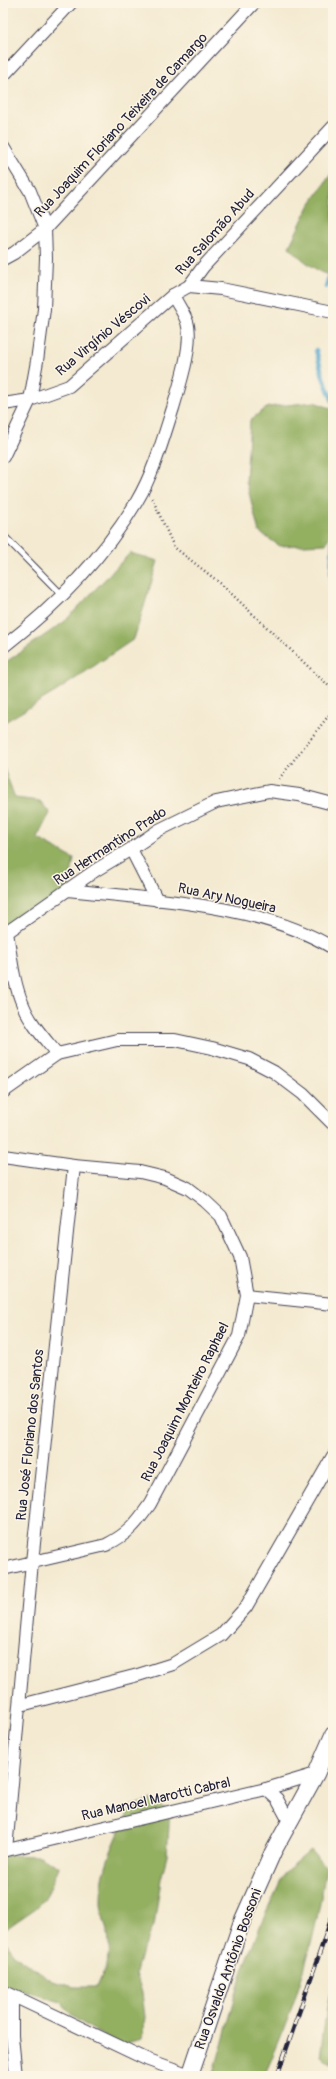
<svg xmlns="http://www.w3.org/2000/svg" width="336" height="2079" font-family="Pangolin,sans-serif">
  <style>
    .forest { fill: #93af61; stroke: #5a684e }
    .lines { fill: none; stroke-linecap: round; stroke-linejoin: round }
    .stream { stroke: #54a7cf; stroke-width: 4.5 }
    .lane-casing { stroke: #424052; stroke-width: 8 }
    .street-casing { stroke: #424052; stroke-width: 14 }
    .secondary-casing { stroke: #424052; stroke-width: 18 }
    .path { stroke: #424052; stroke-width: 2.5; stroke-dasharray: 1 3; stroke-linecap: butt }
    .lane { stroke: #fff; stroke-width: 6 }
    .street { stroke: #fff; stroke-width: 12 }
    .secondary { stroke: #fff; stroke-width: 16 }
    .rail-casing { stroke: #22223b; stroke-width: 4.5 }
    .rail { stroke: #fcf5e5; stroke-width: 3; stroke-dasharray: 9; stroke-linecap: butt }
    .labels { text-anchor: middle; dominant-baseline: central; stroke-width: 3; stroke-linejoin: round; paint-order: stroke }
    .street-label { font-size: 14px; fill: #22223b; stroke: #fcf5e5 }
  </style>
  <rect width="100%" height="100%" fill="#fcf5e5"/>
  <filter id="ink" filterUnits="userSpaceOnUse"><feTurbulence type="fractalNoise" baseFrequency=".025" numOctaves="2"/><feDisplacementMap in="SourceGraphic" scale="8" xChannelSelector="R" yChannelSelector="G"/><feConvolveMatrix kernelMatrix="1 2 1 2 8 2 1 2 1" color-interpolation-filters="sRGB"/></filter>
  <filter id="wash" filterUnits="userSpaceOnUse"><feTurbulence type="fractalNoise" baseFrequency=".012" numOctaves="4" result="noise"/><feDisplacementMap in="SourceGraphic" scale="16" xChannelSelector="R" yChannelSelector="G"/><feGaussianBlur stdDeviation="0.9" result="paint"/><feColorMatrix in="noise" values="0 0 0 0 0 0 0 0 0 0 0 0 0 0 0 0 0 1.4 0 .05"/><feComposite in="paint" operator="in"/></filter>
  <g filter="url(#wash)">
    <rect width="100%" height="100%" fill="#f4ead1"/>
    <g class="forest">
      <path d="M333 171V276C315 272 302 259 289 247L309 206Z"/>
      <polygon points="314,402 333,409 333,527 326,544 280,546 259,532 246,481 250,420 268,407"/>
      <polygon points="130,553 158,561 134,639 57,691 3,723 3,664 64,622"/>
      <polygon points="3,766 15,798 40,801 50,813 37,838 74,859 68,890 3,935"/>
      <path d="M151 1800 170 1811 167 1856 161 1879 154 1926 142 1950 136 1973 142 1993 145 2017 142 2039 118 2045 76 2019 61 2002 3 1985V1937L15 1956 52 1981 74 1987H97C103 1974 110 1958 109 1943 108 1928 100 1914 101 1898 102 1862 118 1837 131 1806Z"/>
      <path d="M311 1850 326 1867C316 1939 295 2009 264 2076H213L243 1970 261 1924 285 1872Z"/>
      <path d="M9 1855 40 1856 59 1867C53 1881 48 1898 36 1908 25 1916 13 1923 3 1932V1856Z"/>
      <polygon points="333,1981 333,2064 320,2056 327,2007"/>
    </g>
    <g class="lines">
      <g class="stream">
        <polyline points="326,287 333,260"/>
        <polyline points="316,350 323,377 333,402"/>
        <polyline points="333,537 331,572 333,595"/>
      </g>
    </g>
  </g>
  <g filter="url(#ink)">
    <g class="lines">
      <defs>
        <polyline id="lane" points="3,535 62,595"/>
        <g id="street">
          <polyline points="3,76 71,3"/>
          <polyline points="3,147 30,191 45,229 46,258 44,309 37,361 30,400 3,457"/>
          <polyline points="3,259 14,253 45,229 254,3"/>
          <polyline points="189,286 221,289 333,312"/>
          <polyline points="3,404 30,400 69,386 173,295 189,286 203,267 333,127"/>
          <path d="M3 647C56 606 103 558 137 501 154 472 163 439 173 408 179 387 194 343 187 322 184 313 177 304 173 295"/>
          <polyline points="131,849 157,900"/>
          <path d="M68 890C150 899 262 904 333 948"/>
          <path d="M7 932C11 957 13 982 23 1005 30 1023 45 1039 57 1054"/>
          <polyline points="3,935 96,870 131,849 159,830 216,802 269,791 299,795 333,804"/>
          <polyline points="3,1092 57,1054 117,1040 175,1040 212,1048 249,1059 274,1072 303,1094 333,1124"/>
          <path d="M3 1156 74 1166 140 1172 165 1178 188 1188 205 1201 221 1216 240 1257 247 1295 239 1336 150 1504C136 1524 128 1534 106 1545L3 1569"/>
          <polyline points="247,1295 333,1304"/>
          <polyline points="21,1705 138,1675 173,1664 221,1635 246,1607 333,1456"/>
          <polyline points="266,1789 277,1799 290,1823"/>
          <polyline points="6,1850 32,1562 74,1166"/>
          <polyline points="3,1851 266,1789 316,1774"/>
          <polyline points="3,1991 146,2059 190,2075"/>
          <polyline points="12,1996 12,2036 16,2076"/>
        </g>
        <polyline id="secondary" points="190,2076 241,1924 273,1852 316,1774 333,1735"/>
      </defs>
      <use href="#lane" class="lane-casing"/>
      <use href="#street" class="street-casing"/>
      <use href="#secondary" class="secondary-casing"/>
      <g class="path">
        <polyline points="152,498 174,547 220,583 333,690"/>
        <polyline points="279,779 333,710"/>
      </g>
      <use href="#lane" class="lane"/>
      <use href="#street" class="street"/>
      <use href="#secondary" class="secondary"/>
      <defs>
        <polyline id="rail" points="277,2076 333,1914"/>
      </defs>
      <use href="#rail" class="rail-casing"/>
      <use href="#rail" class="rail"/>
    </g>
  </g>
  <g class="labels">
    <g class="street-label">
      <text transform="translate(121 125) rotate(-47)">Rua Joaquim Floriano Teixeira de Camargo</text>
      <text transform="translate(215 232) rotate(-48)">Rua Salomão Abud</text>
      <text transform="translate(103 335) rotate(-40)">Rua Virgínio Véscovi</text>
      <text transform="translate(110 846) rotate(-33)">Rua Hermantino Prado</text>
      <text transform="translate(227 898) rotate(12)">Rua Ary Nogueira</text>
      <text transform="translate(185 1402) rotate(-63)">Rua Joaquim Monteiro Raphael</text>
      <text transform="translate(30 1435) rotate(-84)">Rua José Floriano dos Santos</text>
      <text transform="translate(156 1799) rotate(-13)">Rua Manoel Marotti Cabral</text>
      <text transform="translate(228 1969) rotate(-70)">Rua Osvaldo Antônio Bossoni</text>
    </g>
  </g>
  <rect width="336" height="2079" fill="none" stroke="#fcf5e5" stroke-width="16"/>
</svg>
